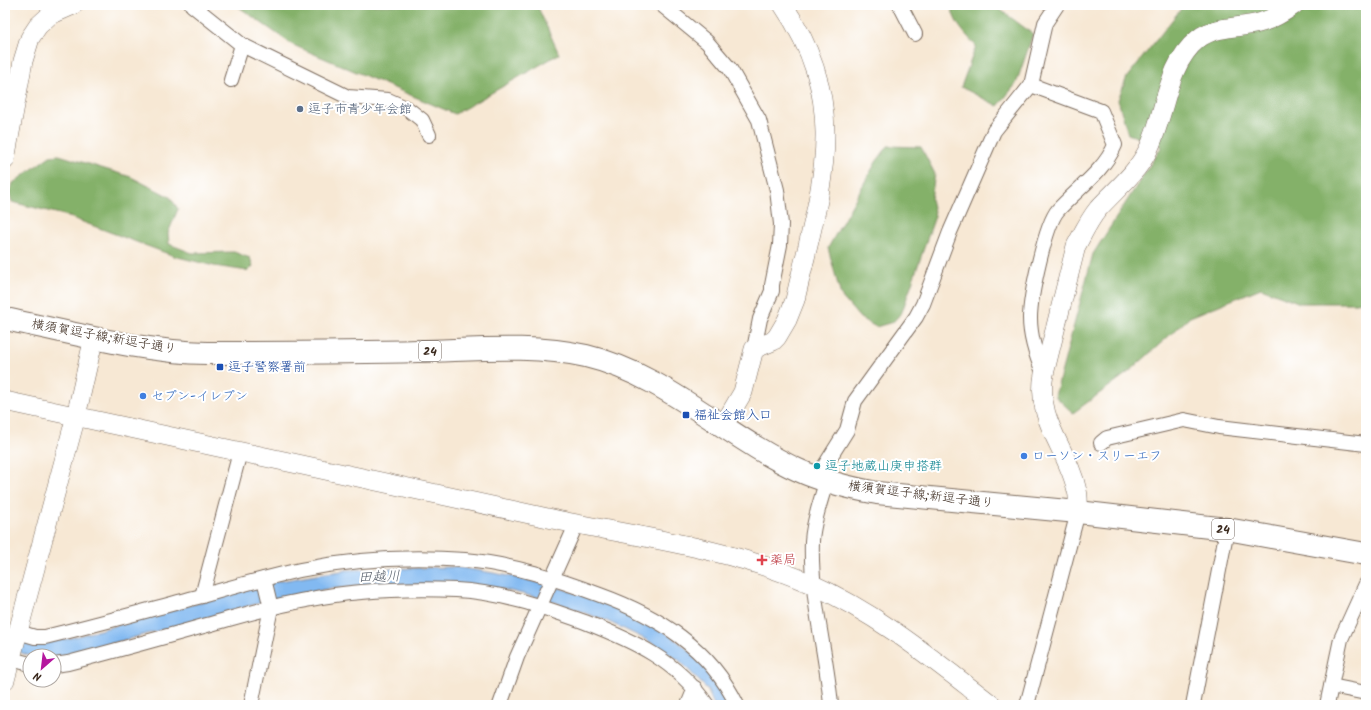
<svg xmlns="http://www.w3.org/2000/svg" width="1371" height="710" font-family="Kalam,'Klee One',sans-serif">
  <style>
    .forest { fill: #84b169; stroke: #606e44 }
    .water { fill: #82b9f1; stroke: #5e7288 }
    .lines { fill: none; stroke-linecap: round; stroke-linejoin: round }
    .street-casing { stroke: #7d6c5e; stroke-width: 16 }
    .secondary-casing { stroke: #7d6c5e; stroke-width: 20 }
    .primary-casing { stroke: #7d6c5e; stroke-width: 24 }
    .street { stroke: #fff; stroke-width: 14 }
    .secondary { stroke: #fff; stroke-width: 19 }
    .primary { stroke: #fff; stroke-width: 22 }
    .service-dot { fill: #5c6f8a; stroke: #fff; stroke-width: 1.5 }
    .transit-dot { fill: #1a4fb4; stroke: #fff; stroke-width: 1.5 }
    .shop-dot { fill: #3f7fe0; stroke: #fff; stroke-width: 1.5 }
    .culture-dot { fill: #0f9aa8; stroke: #fff; stroke-width: 1.5 }
    .health-dot { fill: #e0444e; stroke: #fff; stroke-width: 1.5 }
    .labels { text-anchor: middle; dominant-baseline: central; stroke-width: 4; stroke-linejoin: round; paint-order: stroke }
    .shield { fill: #fff; stroke: #766a62; stroke-width: 1 }
    .shield-label { font-size: 12px; font-weight: bold; fill: #3b2a1e }
    .service-label { font-size: 13px; fill: #4e5e75; stroke: #fff; text-anchor: start }
    .street-label { font-size: 13px; fill: #3b2a1e; stroke: #fff }
    .transit-label { font-size: 13px; fill: #164399; stroke: #fff; text-anchor: start }
    .shop-label { font-size: 13px; fill: #366cbe; stroke: #fff; text-anchor: start }
    .culture-label { font-size: 13px; fill: #0d838f; stroke: #fff; text-anchor: start }
    .health-label { font-size: 13px; fill: #be3a42; stroke: #fff; text-anchor: start }
    .water-label { font-size: 14px; font-style: italic; fill: #545c68; stroke: #fff }
  </style>
  <rect width="100%" height="100%" fill="#fff"/>
  <filter id="ink" filterUnits="userSpaceOnUse"><feTurbulence type="fractalNoise" baseFrequency=".025" numOctaves="2"/><feDisplacementMap in="SourceGraphic" scale="8" xChannelSelector="R" yChannelSelector="G"/><feConvolveMatrix kernelMatrix="1 2 1 2 8 2 1 2 1" color-interpolation-filters="sRGB"/></filter>
  <filter id="wash" filterUnits="userSpaceOnUse"><feTurbulence type="fractalNoise" baseFrequency=".012" numOctaves="4" result="noise"/><feDisplacementMap in="SourceGraphic" scale="16" xChannelSelector="R" yChannelSelector="G"/><feGaussianBlur stdDeviation="0.9" result="paint"/><feColorMatrix in="noise" values="0 0 0 0 0 0 0 0 0 0 0 0 0 0 0 0 0 1.4 0 .05"/><feComposite in="paint" operator="in"/></filter>
  <g filter="url(#wash)">
    <rect width="100%" height="100%" fill="#f7e8d4"/>
    <g class="forest">
      <polygon points="236,5 537,5 559,54 455,114 293,45"/>
      <path d="M952 5H994L1033 34 1016 84 998 106 961 87 976 46C966 34 952 22 952 5Z"/>
      <polygon points="1184,5 1366,5 1366,300 1356,303 1300,303 1261,288 1190,317 1130,371 1073,413 1055,396 1093,254 1162,146 1128,134 1118,100 1127,77"/>
      <polygon points="888,146 921,147 935,174 931,199 935,216 902,312 893,322 876,327 860,318 841,296 828,248 876,162"/>
      <polygon points="59,155 131,177 170,197 178,209 168,233 169,244 192,253 234,252 250,258 253,266 248,271 214,266 174,256 64,215 12,202 9,193 13,183 50,156"/>
    </g>
    <path class="water" d="M453 567C528 576 640 602 695 656 709 671 720 687 731 705H714L707 689 679 660 645 639 607 621 552 601 502 589 396 584 327 589 274 599 63 657 30 656 5 647V636C31 646 40 643 67 639L274 582 347 570Z"/>
  </g>
  <g filter="url(#ink)">
    <g class="lines">
      <defs>
        <g id="street">
          <polyline points="192,5 242,45 231,80"/>
          <polyline points="662,5 707,42 730,69 759,120 777,190 781,224 780,245 772,285 772,291 760,319 754,349"/>
          <polyline points="900,5 915,34"/>
          <polyline points="242,45 348,97 388,100 408,109 422,120 429,135"/>
          <path d="M1031 85 1101 111 1115 145C1104 171 1077 189 1058 210 1045 225 1030 298 1030 318 1030 338 1036 356 1044 374"/>
          <polyline points="1101,443 1107,438 1184,420 1219,427 1366,444"/>
          <polyline points="817,478 847,430 855,401 916,317 923,304 950,232 994,131 1031,85 1045,23 1057,5"/>
          <path d="M826 482C821 501 813 521 812 541 810 597 826 650 831 705"/>
          <polyline points="202,596 240,452"/>
          <path d="M18 632 35 637H45C99 624 152 609 205 595 237 586 268 577 300 570 354 559 411 556 465 560 512 564 557 579 600 595 658 616 710 648 737 705"/>
          <polyline points="11,659 30,664"/>
          <path d="M54 665 68 663C114 651 161 638 207 625 240 616 272 606 306 600 355 590 406 588 456 590 501 592 543 607 585 622 634 641 676 660 707 705"/>
          <polyline points="1331,686 1366,693"/>
          <polyline points="251,705 271,608 264,579"/>
          <polyline points="500,705 517,657 576,525"/>
          <polyline points="688,705 695,688"/>
          <polyline points="1027,705 1078,512"/>
          <polyline points="1193,705 1227,529"/>
          <polyline points="1327,705 1341,639 1366,584"/>
        </g>
        <g id="secondary">
          <polyline points="5,160 23,61 30,38 38,26 50,15 73,5"/>
          <path d="M5 401C182 438 358 477 534 515 626 536 722 545 809 583 877 613 934 660 992 705"/>
          <path d="M723 426 743 392 754 349 773 341 777 337 787 320 795 300C820 190 853 108 783 5"/>
          <path d="M1078 512C1078 505 1079 497 1077 491 1068 448 1035 421 1044 374L1076 246C1083 233 1089 220 1098 209 1115 190 1135 175 1147 152 1166 116 1165 66 1198 39 1215 25 1241 29 1262 22 1273 19 1284 12 1294 5"/>
          <polyline points="5,680 76,416 94,337"/>
        </g>
        <path id="primary" d="M5 319C70 332 141 352 207 353 277 353 348 353 418 351 473 350 532 344 586 356 666 375 726 437 798 470 824 482 850 488 877 493L1078 512 1227 529 1366 554"/>
      </defs>
      <use href="#street" class="street-casing"/>
      <use href="#secondary" class="secondary-casing"/>
      <use href="#primary" class="primary-casing"/>
      <use href="#street" class="street"/>
      <use href="#secondary" class="secondary"/>
      <use href="#primary" class="primary"/>
    </g>
  </g>
  <circle class="service-dot" cx="300" cy="109" r="4"/>
  <g class="transit-dot">
    <rect x="216" y="363" width="8" height="8" rx="2"/>
    <rect x="682" y="411" width="8" height="8" rx="2"/>
  </g>
  <g class="shop-dot">
    <circle cx="143" cy="396" r="4"/>
    <circle cx="1024" cy="456" r="4"/>
  </g>
  <circle class="culture-dot" cx="817" cy="466" r="4"/>
  <path class="health-dot" d="M760 554h4v4h4v4h-4v4h-4v-4h-4v-4h4z"/>
  <g class="labels">
    <g class="shield">
      <rect x="419" y="341" width="22" height="20" rx="3"/>
      <rect x="1212" y="519" width="22" height="20" rx="3"/>
    </g>
    <g class="shield-label">
      <text x="430" y="351">24</text>
      <text x="1223" y="529">24</text>
    </g>
    <g class="service-label">
      <text x="308" y="109">逗子市青少年会館</text>
    </g>
    <g class="street-label">
      <text transform="translate(104 337) rotate(10)">横須賀逗子線;新逗子通り</text>
      <text transform="translate(921 495) rotate(7)">横須賀逗子線;新逗子通り</text>
    </g>
    <g class="transit-label">
      <text x="228" y="367">逗子警察署前</text>
      <text x="694" y="415">福祉会館入口</text>
    </g>
    <g class="shop-label">
      <text x="151" y="396">セブン-イレブン</text>
      <text x="1032" y="456">ローソン・スリーエフ</text>
    </g>
    <g class="culture-label">
      <text x="825" y="466">逗子地蔵山庚申搭群</text>
    </g>
    <g class="health-label">
      <text x="770" y="560">薬局</text>
    </g>
    <g class="water-label">
      <text transform="translate(379 577) rotate(-2)">田越川</text>
    </g>
  </g>
  <rect width="1371" height="710" fill="none" stroke="#fff" stroke-width="20"/>
  <g transform="translate(42 668) rotate(208)"><circle r="19" fill="#ffffff" stroke="#b1aaa5"/>
  <path d="M0-3L7 15L0 10L-7 15Z" fill="#b5179e"/>
  <text y="-6" font-size="11" font-weight="bold" text-anchor="middle" fill="#3b2a1e">N</text>
  </g>
</svg>
